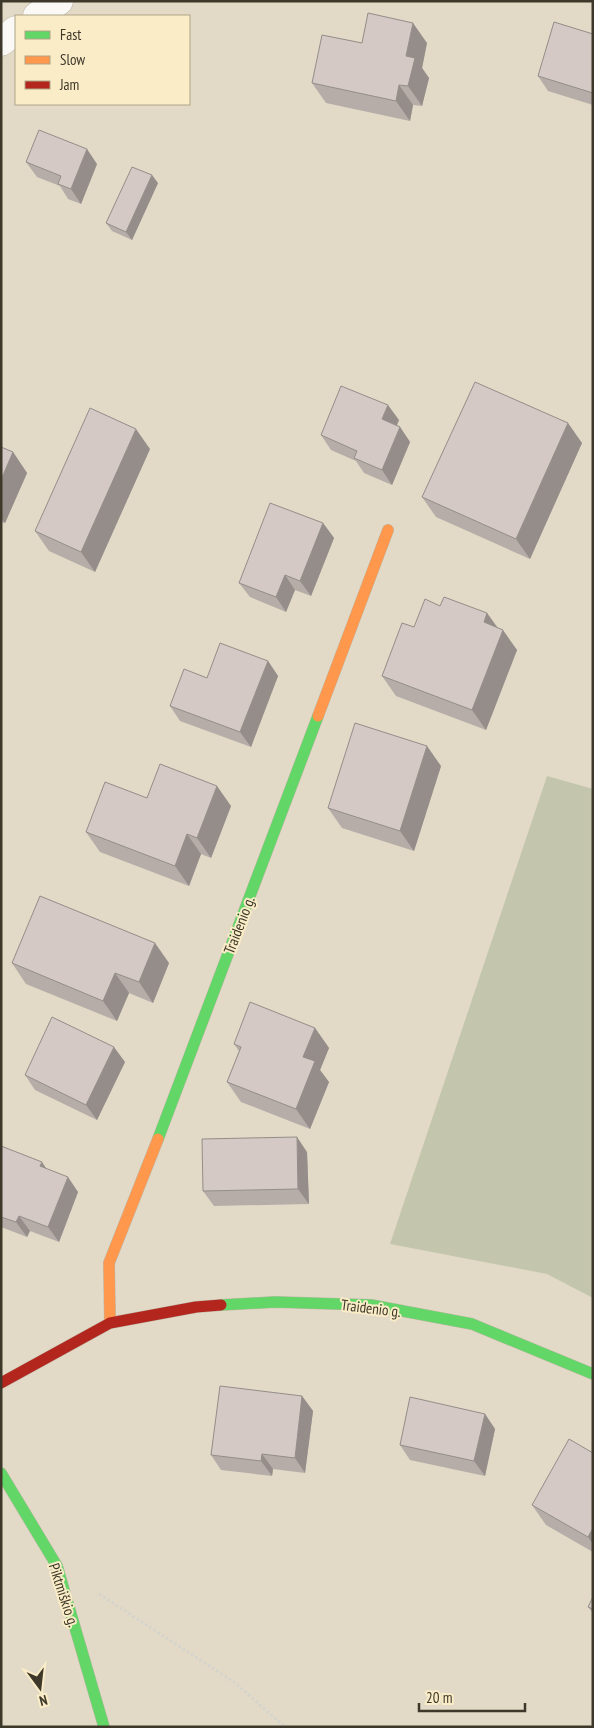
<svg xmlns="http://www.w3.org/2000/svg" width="594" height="1728" font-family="'PT Sans Narrow',sans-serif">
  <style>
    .green { fill: #c3c6ac }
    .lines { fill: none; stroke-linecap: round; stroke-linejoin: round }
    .street-casing { stroke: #bdb7a7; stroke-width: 29 }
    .fast-casing { stroke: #bdb7a7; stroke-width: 12 }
    .slow-casing { stroke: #bdb7a7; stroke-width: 12 }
    .jam-casing { stroke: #bdb7a7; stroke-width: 12 }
    .path { stroke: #d5d3cd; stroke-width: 3; stroke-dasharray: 2.5 2.5; stroke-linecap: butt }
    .street { stroke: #fbf9f6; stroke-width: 28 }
    .fast { stroke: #63d668; stroke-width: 11 }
    .slow { stroke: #ff974d; stroke-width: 11 }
    .jam { stroke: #b3261e; stroke-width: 11 }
    .wall { fill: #b6ada9 }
    .shaded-wall { fill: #948d89 }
    .building { fill: #d4c9c4; stroke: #948d89 }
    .labels { text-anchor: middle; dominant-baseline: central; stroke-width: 4; stroke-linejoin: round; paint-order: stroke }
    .street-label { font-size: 15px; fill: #3d3829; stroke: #faecc7 }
  </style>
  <rect width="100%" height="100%" fill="#e2dac6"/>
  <polygon class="green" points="547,776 593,789 593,1298 547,1274 390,1244"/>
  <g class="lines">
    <defs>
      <g id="street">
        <polyline points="37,16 59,1"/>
        <polyline points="1,42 16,30"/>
      </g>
      <g id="fast">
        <polyline points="158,1139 318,716"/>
        <polyline points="221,1305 275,1302 371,1305 472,1324 593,1374"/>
        <polyline points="1,1473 57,1566 104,1727"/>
      </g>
      <g id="slow">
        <polyline points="318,716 388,530"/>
        <polyline points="110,1323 109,1263 158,1139"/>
      </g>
      <polyline id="jam" points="1,1383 110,1323 196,1307 221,1305"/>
    </defs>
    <use href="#street" class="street-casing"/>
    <use href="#fast" class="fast-casing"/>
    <use href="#slow" class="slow-casing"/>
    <use href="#jam" class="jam-casing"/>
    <polyline class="path" points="99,1594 234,1682 285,1727"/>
    <use href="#street" class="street"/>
    <use href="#fast" class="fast"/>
    <use href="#slow" class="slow"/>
    <use href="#jam" class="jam"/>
  </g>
  <g class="wall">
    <polygon points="593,34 593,105 548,91 538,76"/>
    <polygon points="362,43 427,43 422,68 429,78 422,106 413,105 410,121 326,103 312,83"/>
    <polygon points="26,162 97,164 81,204 68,199 60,186 37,177"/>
    <polygon points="158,183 132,240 112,231 106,223"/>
    <polygon points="399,420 397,425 400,427 410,442 392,485 364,473 356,461 331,450 321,435"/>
    <polygon points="582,443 530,559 436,517 422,497"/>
    <polygon points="1,447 13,452 27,473 5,523 1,522"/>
    <polygon points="150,449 95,572 49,551 35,531"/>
    <polygon points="323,523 334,538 311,596 295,590 286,612 250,597 239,583"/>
    <polygon points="440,606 487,613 498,628 517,650 486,730 396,696 382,676"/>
    <polygon points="268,661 278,676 251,747 180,721 170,706 207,678"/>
    <polygon points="441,766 414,851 342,828 328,808"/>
    <polygon points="147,798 231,806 211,858 201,854 189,886 100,852 86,832"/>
    <polygon points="12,963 169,963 153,1003 129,993 117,1021 26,984"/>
    <polygon points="315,1028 329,1048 320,1070 329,1082 310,1129 241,1102 227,1082 239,1051 234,1044"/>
    <polygon points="125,1062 97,1120 35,1090 25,1075"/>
    <polygon points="1,1146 47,1169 78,1192 59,1242 30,1231 27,1237 1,1227"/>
    <polygon points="307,1152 309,1204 214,1206 203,1191"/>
    <polygon points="302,1396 313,1411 305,1473 273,1469 272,1476 221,1470 211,1455"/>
    <polygon points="485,1414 495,1429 485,1476 410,1460 400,1445"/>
    <polygon points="593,1453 593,1552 546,1525 532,1505"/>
    <polygon points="593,1597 593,1613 588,1607"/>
  </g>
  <g class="shaded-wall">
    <polygon points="413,23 427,43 422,68 429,78 422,106 408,86 406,56"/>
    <polygon points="399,85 413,105 410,121 396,101"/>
    <polygon points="87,149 97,164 81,204 71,189"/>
    <polygon points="152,175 158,183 132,240 126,232"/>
    <polygon points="388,405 399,420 393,434 382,419"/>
    <polygon points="568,423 582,443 530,559 516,539"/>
    <polygon points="400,427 410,442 392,485 382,470"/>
    <polygon points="136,429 150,449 95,572 81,552"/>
    <polygon points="13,452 27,473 5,523 1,518 1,480"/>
    <polygon points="323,523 334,538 311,596 300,581"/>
    <polygon points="285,575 295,590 286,612 276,597"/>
    <polygon points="487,613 501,633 484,622"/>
    <polygon points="503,630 517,650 486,730 472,710"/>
    <polygon points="268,661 278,676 251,747 240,732"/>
    <polygon points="427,746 441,766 414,851 400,831"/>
    <polygon points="217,786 231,806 211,858 197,838"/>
    <polygon points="187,834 201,854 189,886 175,866"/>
    <polygon points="155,943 169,963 153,1003 139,982"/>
    <polygon points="115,973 129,993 117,1021 103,1001"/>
    <polygon points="315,1028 329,1048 320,1070 329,1082 310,1129 296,1109 303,1057"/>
    <polygon points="114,1047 125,1062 97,1120 86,1105"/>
    <polygon points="297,1137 307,1152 309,1204 298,1189"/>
    <polygon points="42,1162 52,1177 40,1166"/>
    <polygon points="68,1177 78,1192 59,1242 48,1227"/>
    <polygon points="19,1216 30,1231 27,1237 16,1222"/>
    <polygon points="302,1396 313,1411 305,1473 295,1458"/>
    <polygon points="485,1414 495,1429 485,1476 474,1461"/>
    <polygon points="262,1454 273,1469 272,1476 261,1461"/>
    <polygon points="593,1528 593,1544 588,1537"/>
  </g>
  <g class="building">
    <polygon points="368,13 413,23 406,56 415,58 408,86 399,85 396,101 312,83 322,35 362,43"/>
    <polygon points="554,22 593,34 593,93 538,76"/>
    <polygon points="39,130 87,149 71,189 58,184 61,176 26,162"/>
    <polygon points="132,167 152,175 126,232 106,223"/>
    <polygon points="475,382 568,423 516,539 422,497"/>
    <polygon points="341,386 388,405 382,419 400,427 382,470 354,458 357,451 321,435"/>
    <polygon points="90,408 136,429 81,552 35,531"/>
    <polygon points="1,447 13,452 1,480"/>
    <polygon points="270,503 323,523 300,581 285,575 276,597 239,583"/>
    <polygon points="444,597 487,613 484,622 503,630 472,710 382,676 402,623 414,627 425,599 440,606"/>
    <polygon points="220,643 268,661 240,732 170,706 184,669 207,678"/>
    <polygon points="355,723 427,746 400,831 328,808"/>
    <polygon points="160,764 217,786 197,838 187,834 175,866 86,832 105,782 147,798"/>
    <polygon points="40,896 155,943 139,982 115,973 103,1001 12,963"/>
    <polygon points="250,1002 315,1028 303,1057 315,1061 296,1109 227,1082 241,1047 234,1044"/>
    <polygon points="52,1017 114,1047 86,1105 25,1075"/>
    <polygon points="297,1137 298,1189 203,1191 202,1139"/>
    <polygon points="1,1146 42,1162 40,1166 68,1177 48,1227 19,1216 16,1222 1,1217"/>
    <polygon points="220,1386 302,1396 295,1458 262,1454 261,1461 211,1455"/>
    <polygon points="410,1397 485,1414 474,1461 400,1445"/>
    <polygon points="569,1439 593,1453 593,1528 588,1537 532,1505"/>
    <polygon points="593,1597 593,1609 588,1607"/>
  </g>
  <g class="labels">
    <g class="street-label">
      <text transform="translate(239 925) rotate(-69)">Traidenio g.</text>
      <text transform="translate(371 1308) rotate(7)">Traidenio g.</text>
      <text transform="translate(64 1595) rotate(72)">Piktmiškio g.</text>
    </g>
  </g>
  <rect width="594" height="1728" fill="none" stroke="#3d3829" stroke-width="5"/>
  <rect x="15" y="15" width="175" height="90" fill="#faecc7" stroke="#aea488"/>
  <rect x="25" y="31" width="25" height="8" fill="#63d668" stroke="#aea488"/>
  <text x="60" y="40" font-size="15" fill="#3d3829">Fast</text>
  <rect x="25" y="56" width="25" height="8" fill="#ff974d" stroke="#aea488"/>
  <text x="60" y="65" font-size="15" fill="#3d3829">Slow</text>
  <rect x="25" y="81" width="25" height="8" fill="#b3261e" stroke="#aea488"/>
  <text x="60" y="90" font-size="15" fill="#3d3829">Jam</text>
  <g transform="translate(40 1688) rotate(165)" stroke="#faecc7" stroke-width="4" paint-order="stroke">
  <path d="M0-4L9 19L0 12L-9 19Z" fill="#3d3829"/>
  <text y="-8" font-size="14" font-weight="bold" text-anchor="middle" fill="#3d3829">N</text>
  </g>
  <path d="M419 1703v8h106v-8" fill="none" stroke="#3d3829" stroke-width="2.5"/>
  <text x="426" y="1703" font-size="15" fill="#3d3829" stroke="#faecc7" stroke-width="4" paint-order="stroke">20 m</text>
</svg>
